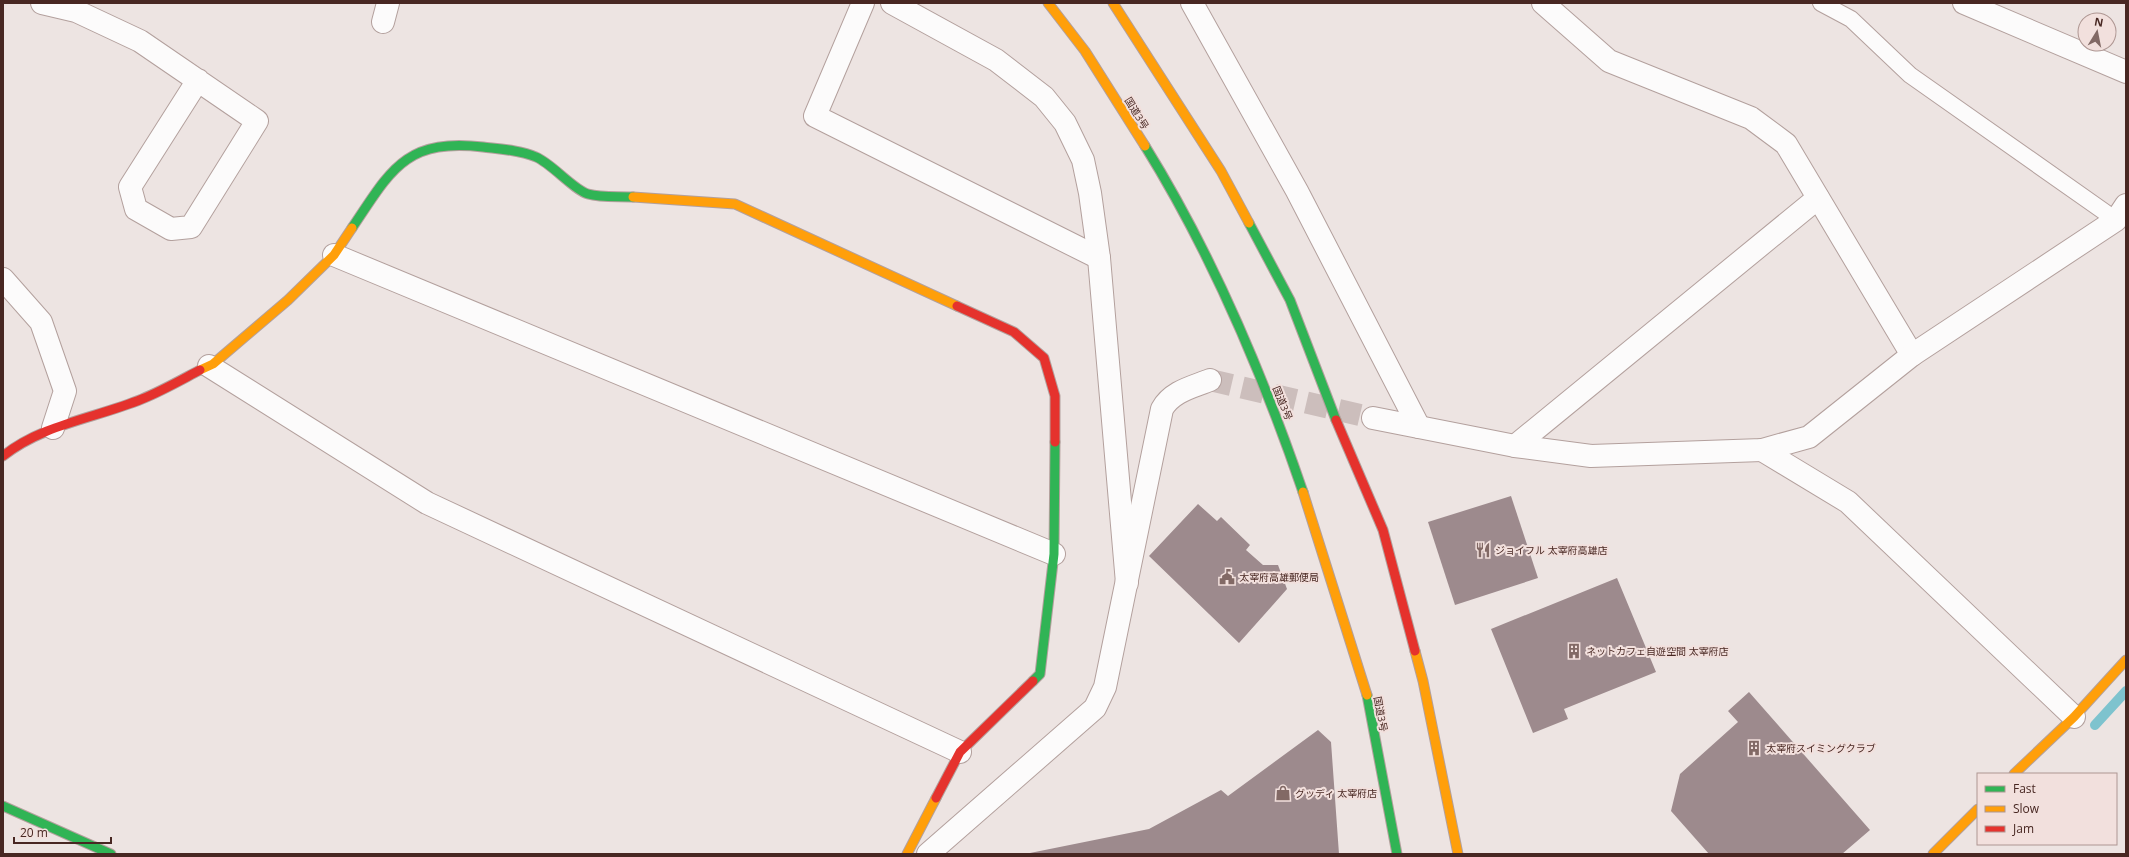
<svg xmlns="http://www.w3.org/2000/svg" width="2129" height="857" font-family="'Open Sans','Noto Sans JP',sans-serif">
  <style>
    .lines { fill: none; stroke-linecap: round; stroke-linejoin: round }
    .stream { stroke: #7ec3ce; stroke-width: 10 }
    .building { fill: #9d8a8d }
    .street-tunnel { stroke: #ccbebc; stroke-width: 22; stroke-dasharray: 22 11; stroke-linecap: butt }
    .lane-casing { stroke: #b3a09d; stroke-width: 18 }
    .street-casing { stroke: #b3a09d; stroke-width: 24 }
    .fast-casing { stroke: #b3a09d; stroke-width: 11 }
    .slow-casing { stroke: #b3a09d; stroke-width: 11 }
    .jam-casing { stroke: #b3a09d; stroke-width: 11 }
    .lane { stroke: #fcfbfb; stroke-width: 16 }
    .street { stroke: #fcfbfb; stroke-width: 22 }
    .fast { stroke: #30b455; stroke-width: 9 }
    .slow { stroke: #ff9f0a; stroke-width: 9 }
    .jam { stroke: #e5322d; stroke-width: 9 }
    .labels { text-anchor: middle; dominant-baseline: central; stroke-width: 4; stroke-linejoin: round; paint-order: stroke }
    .street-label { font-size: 10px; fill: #482722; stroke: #f2e0dd }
    .poi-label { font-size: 10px; fill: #482722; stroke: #f2e0dd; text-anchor: start }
  </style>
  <rect width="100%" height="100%" fill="#ede4e2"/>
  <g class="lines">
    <polyline class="stream" points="2095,725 2126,691"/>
  </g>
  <g class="building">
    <polygon points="1511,496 1538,578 1455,605 1428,522"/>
    <polygon points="1198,504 1217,521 1221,517 1250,545 1246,550 1263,565 1278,565 1287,589 1239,643 1149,556"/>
    <polygon points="1617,578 1656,672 1564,709 1568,719 1533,733 1491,629"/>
    <polygon points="1749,692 1870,830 1842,854 1709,854 1671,811 1680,774 1738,722 1728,711"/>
    <polygon points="1318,730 1331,742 1339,854 1025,854 1149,829 1221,790 1228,796"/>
  </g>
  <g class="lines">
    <polyline class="street-tunnel" points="1210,380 1373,418"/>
    <defs>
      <polyline id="lane" points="1821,3 1851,19 1910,75 2116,220"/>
      <g id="street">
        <polyline points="42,3 76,11 140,41 257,121 191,227 171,229 136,209 130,187 198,80"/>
        <polyline points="863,3 815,116 1099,258"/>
        <polyline points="892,3 996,60 1044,97 1065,123 1083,160 1090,193 1099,258 1127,583"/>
        <polyline points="1192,3 1297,191 1419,427"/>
        <polyline points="1543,3 1609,61 1751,118 1786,144 1912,355"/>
        <polyline points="1964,3 2126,72"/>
        <polyline points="383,22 388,3"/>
        <polyline points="334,255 1054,554"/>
        <polyline points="3,279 41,322 65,391 53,428"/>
        <polyline points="209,366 427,503 960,752"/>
        <polyline points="1373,418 1515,446 1591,456 1762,450 1809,437 1912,355 2116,220 2126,205"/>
        <polyline points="1515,446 1818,198"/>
        <polyline points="1762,450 1848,502 2074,717"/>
        <path d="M928 854 1095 708 1105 687 1162 409C1172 391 1193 387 1210 380"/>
      </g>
      <g id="fast">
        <path d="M1145 146C1212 254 1262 372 1303 492"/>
        <polyline points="1249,223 1290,300 1336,420"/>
        <path d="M352 228C391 170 405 138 483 147 500 149 520 150 536 157 551 163 574 190 588 194 602 198 619 196 633 197"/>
        <polyline points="1033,681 1040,674 1054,554 1055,442"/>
        <polyline points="1367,695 1397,854"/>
        <polyline points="3,806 111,854"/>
      </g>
      <g id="slow">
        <polyline points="1048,3 1085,51 1145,146"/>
        <polyline points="1113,3 1221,171 1249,223"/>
        <polyline points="633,197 735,204 957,306"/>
        <polyline points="200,370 213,364 288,300 334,255 352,228"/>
        <polyline points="1303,492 1367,695"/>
        <polyline points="1415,651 1423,681 1458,854"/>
        <polyline points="2014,774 2074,717 2126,660"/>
        <polyline points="907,854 936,798"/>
        <polyline points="1933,854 1978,809"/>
      </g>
      <g id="jam">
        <polyline points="957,306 1014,332 1044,358 1055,396 1055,442"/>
        <polyline points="1336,420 1383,530 1415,651"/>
        <path d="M3 456C43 424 96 418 142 399 162 391 181 380 200 370"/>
        <polyline points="936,798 960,752 1033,681"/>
      </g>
    </defs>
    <use href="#lane" class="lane-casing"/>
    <use href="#street" class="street-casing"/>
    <use href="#fast" class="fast-casing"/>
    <use href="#slow" class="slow-casing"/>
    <use href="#jam" class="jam-casing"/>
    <use href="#lane" class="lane"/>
    <use href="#street" class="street"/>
    <use href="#fast" class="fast"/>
    <use href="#slow" class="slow"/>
    <use href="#jam" class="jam"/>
  </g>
  <defs>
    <symbol id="restaurant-bare" viewBox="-9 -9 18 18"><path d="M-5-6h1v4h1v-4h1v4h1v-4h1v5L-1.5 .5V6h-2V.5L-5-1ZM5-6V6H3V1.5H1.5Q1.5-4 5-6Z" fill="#826965" stroke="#f2e0dd" stroke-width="2.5" paint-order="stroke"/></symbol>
    <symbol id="civic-bare" viewBox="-9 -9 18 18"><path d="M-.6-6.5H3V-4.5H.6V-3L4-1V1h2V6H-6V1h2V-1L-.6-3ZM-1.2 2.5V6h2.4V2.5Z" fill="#826965" stroke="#f2e0dd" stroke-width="2.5" paint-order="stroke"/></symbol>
    <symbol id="building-bare" viewBox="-9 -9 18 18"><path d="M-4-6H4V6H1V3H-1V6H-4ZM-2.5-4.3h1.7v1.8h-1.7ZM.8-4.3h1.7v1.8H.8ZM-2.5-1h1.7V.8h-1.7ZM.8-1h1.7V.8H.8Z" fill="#826965" stroke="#f2e0dd" stroke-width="2.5" paint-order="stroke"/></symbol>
    <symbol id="shop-bare" viewBox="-9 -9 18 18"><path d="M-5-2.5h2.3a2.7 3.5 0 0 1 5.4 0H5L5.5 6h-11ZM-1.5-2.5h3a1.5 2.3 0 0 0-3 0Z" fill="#826965" stroke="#f2e0dd" stroke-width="2.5" paint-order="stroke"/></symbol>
  </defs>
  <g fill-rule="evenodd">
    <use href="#restaurant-bare" x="1472" y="539" width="22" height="22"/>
    <use href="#civic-bare" x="1216" y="566" width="22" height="22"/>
    <use href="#building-bare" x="1563" y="640" width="22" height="22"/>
    <use href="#building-bare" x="1743" y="737" width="22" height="22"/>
    <use href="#shop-bare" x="1272" y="782" width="22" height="22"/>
  </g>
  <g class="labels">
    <g class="street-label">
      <text transform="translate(1137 113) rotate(58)">国道3号</text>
      <text transform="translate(1283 403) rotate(68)">国道3号</text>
      <text transform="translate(1381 714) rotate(79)">国道3号</text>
    </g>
    <g class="poi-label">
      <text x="1495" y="550">ジョイフル 太宰府高雄店</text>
      <text x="1239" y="577">太宰府高雄郵便局</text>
      <text x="1586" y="651">ネットカフェ自遊空間 太宰府店</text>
      <text x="1766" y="748">太宰府スイミングクラブ</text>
      <text x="1295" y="793">グッディ 太宰府店</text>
    </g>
  </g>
  <rect width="2129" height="857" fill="none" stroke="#482722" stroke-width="8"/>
  <rect x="1977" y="773" width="140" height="72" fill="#f2e0dd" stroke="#ae9692"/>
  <rect x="1985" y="786" width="20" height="6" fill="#30b455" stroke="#ae9692"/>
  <text x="2013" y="793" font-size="12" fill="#482722">Fast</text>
  <rect x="1985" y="806" width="20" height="6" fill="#ff9f0a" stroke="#ae9692"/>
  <text x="2013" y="813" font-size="12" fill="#482722">Slow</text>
  <rect x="1985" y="826" width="20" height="6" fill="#e5322d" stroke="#ae9692"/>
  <text x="2013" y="833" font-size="12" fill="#482722">Jam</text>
  <g transform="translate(2097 32) rotate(10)"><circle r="19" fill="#f2e0dd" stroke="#ae9692"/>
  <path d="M0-3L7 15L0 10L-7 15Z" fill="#826965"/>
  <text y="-6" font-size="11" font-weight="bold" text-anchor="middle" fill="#482722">N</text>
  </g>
  <path d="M14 837v6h97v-6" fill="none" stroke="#482722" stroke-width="2"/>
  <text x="20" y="837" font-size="12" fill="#482722" stroke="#f2e0dd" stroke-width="3" paint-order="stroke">20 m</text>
</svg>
